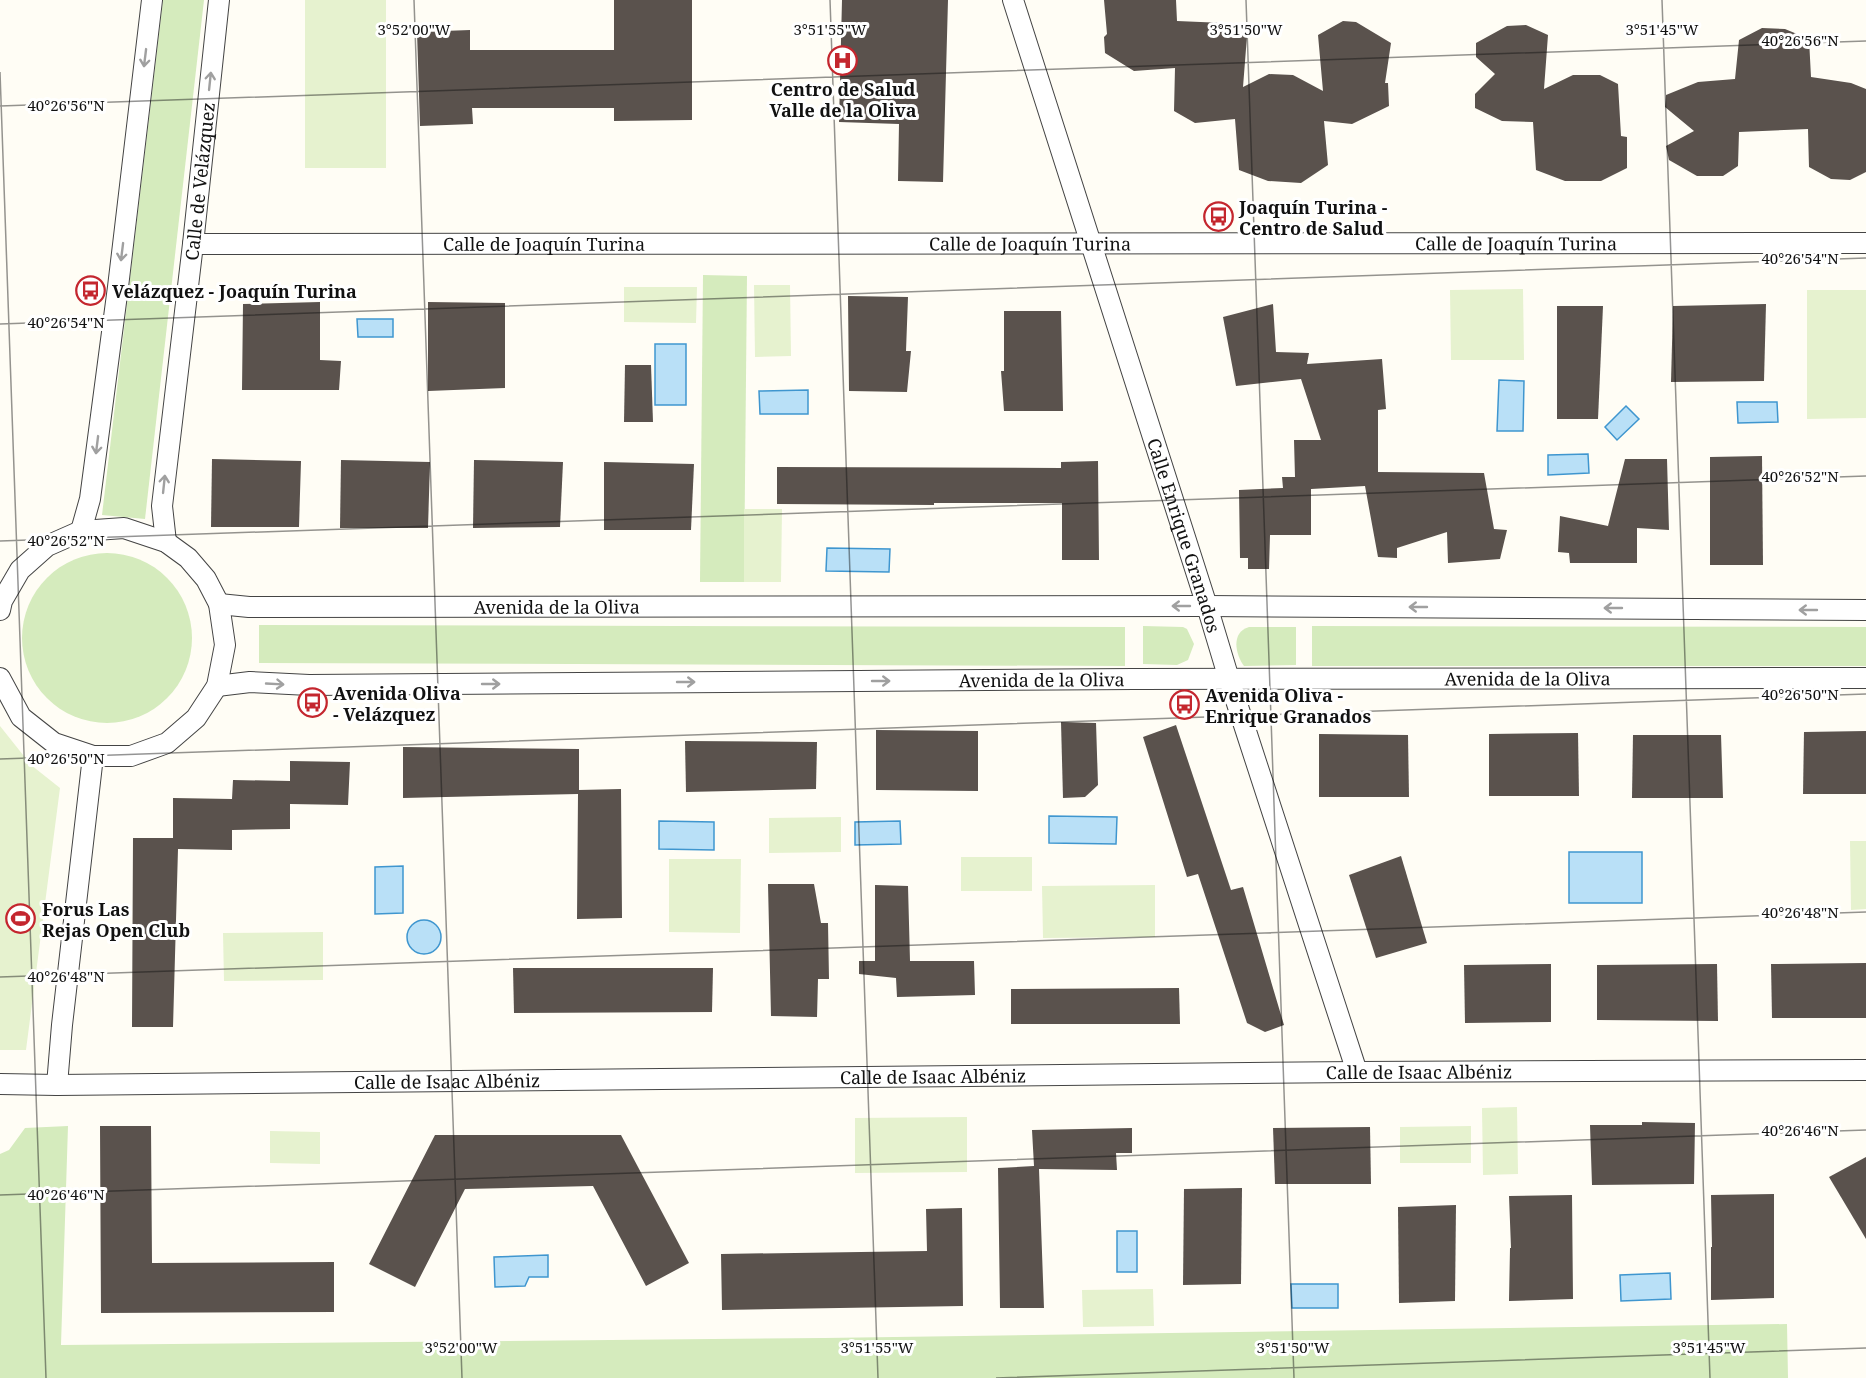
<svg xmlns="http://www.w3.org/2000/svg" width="1866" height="1378" font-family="'Noto Serif',serif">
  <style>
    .green { fill: #d5ebbd }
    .pitch { fill: #e6f2cf }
    .water { fill: #b9e0f7; stroke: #3f96cf; stroke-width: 1.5 }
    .building { fill: #5a524d }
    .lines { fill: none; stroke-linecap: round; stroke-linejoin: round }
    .street-casing { stroke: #444; stroke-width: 22 }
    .street { stroke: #fff; stroke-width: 20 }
    .oneway { stroke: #a0a0a0 }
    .ticks { fill: none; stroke: #111; stroke-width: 1.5; stroke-opacity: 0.45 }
    .labels { text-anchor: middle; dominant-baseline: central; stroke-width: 6; stroke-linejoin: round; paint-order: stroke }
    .poi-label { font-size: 18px; font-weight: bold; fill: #111; stroke: #fff; text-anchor: start }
    .street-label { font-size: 18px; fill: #111; stroke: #fff }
    .ticks-label { font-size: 15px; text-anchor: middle; fill: #111; stroke: #fff; stroke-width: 6; stroke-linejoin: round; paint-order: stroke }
  </style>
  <rect width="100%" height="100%" fill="#fffdf5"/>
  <g class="green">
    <polygon points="163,0 204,0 145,519 102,515"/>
    <polygon points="703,275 747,276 744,582 700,582"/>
    <circle cx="107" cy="638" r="85"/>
    <polygon points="259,625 1125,627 1125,666 259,663"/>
    <polygon points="1143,626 1183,627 1187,629 1194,644 1188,660 1177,665 1143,664"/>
    <polygon points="1312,626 1866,627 1866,666 1312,666"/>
    <path d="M1249 627H1296V665L1244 666C1235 654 1231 632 1249 627Z"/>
    <polygon points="68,1126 61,1345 824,1338 1787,1324 1788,1378 0,1378 0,1154 9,1150 25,1128"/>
  </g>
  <g class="pitch">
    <rect x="305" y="0" width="81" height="168"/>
    <polygon points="754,285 790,285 791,356 755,357"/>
    <polygon points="624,287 697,287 696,323 624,322"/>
    <polygon points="1523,289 1524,360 1451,360 1450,290"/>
    <polygon points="1807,290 1866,290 1866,418 1807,419"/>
    <polygon points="744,509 782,509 781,582 744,582"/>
    <polygon points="0,726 31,765 60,788 26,1050 0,1050"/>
    <polygon points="841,817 841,852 769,853 769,818"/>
    <polygon points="1850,841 1866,841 1866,909 1851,910"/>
    <rect x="961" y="857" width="71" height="34"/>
    <polygon points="669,859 741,859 740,933 669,932"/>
    <polygon points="1155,885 1155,937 1043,938 1042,886"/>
    <polygon points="323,932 323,980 224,981 223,933"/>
    <polygon points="1517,1107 1518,1174 1483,1175 1482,1108"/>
    <polygon points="967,1117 967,1172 855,1173 855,1118"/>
    <polygon points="1471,1126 1471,1163 1400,1163 1400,1127"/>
    <polygon points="270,1131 320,1132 320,1164 270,1163"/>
    <polygon points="1153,1289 1154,1326 1083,1327 1082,1290"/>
  </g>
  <g class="water">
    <polygon points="357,319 393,319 393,337 358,337"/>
    <rect x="655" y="344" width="31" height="61"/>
    <polygon points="1499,380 1524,381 1523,431 1497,431"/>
    <polygon points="808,390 808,414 760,414 759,391"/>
    <polygon points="1737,402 1777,402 1778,422 1738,423"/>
    <polygon points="1626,406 1639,419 1617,440 1605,427"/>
    <polygon points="1588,454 1589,473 1548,475 1548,455"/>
    <polygon points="827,548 890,549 889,572 826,571"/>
    <polygon points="1049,816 1117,817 1116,844 1049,843"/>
    <polygon points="659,821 714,822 714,850 659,849"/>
    <polygon points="900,821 901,844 855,845 855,822"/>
    <rect x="1569" y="852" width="73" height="51"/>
    <polygon points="403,866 403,913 375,914 375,867"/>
    <circle cx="424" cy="937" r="17"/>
    <rect x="1117" y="1231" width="20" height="41"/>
    <polygon points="548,1255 548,1277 529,1277 525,1286 495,1287 494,1257"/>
    <polygon points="1670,1273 1671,1299 1621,1301 1620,1275"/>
    <polygon points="1291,1284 1338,1284 1338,1308 1292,1308"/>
  </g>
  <g class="building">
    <polygon points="614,0 692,0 692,120 614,121 614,108 472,108 473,124 420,126 417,32 470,30 470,50 614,50"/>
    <polygon points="842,0 948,0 943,182 898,181 899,124 839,122"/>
    <polygon points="1104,0 1176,0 1177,21 1224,23 1247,36 1243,87 1269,74 1293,75 1323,91 1318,35 1343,21 1356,22 1391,43 1385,83 1388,83 1389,106 1352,124 1324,121 1328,165 1301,183 1268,181 1239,170 1235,119 1195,123 1174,111 1175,68 1134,71 1105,53 1104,37 1107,34"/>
    <polygon points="1526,25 1548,35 1544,89 1573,75 1600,75 1618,84 1621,136 1627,137 1627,168 1601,181 1565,181 1536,170 1533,122 1502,121 1475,108 1475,94 1495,74 1476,57 1476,43 1507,26"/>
    <polygon points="1762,28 1785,29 1809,39 1811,77 1851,83 1866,89 1866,172 1850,180 1831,179 1809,167 1808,129 1739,132 1738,166 1723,176 1697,176 1669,160 1666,146 1694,131 1665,107 1666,95 1698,82 1735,79 1739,40"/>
    <polygon points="848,296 908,297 906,351 911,351 907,392 849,391"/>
    <polygon points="320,302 320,360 341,361 339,390 242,390 243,304"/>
    <polygon points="428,302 505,303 505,388 428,391"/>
    <polygon points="1273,304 1276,352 1309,353 1307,364 1382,359 1386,409 1378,410 1378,472 1484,473 1494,529 1507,530 1500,559 1448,563 1447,532 1397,548 1397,558 1378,557 1365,486 1311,489 1311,535 1270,535 1269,569 1248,569 1248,558 1240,558 1239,490 1283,488 1282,477 1295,477 1294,440 1321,440 1301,379 1236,386 1223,317"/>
    <polygon points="1766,304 1764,381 1671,382 1673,306"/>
    <polygon points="1557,306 1603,306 1598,419 1557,419"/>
    <polygon points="1004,311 1061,311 1063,411 1004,411 1001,371 1004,371"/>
    <polygon points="625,365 651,365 653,422 624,422"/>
    <polygon points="1762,456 1763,565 1710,565 1710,457"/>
    <polygon points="212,459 301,461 299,527 211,527"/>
    <polygon points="1625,459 1667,459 1669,530 1637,528 1637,563 1570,563 1569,553 1558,552 1560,516 1608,526"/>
    <polygon points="341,460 430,462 428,528 340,528"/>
    <polygon points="474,460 563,462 560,527 473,528"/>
    <polygon points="1098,461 1099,560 1062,560 1062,503 934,503 934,505 777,504 777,467 1061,468 1061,462"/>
    <polygon points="604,462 694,464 691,530 604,530"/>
    <polygon points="1061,722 1096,723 1098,785 1085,797 1063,798"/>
    <polygon points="1176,725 1231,890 1243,887 1284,1025 1265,1032 1247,1023 1198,874 1187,877 1143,737"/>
    <polygon points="876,730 978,731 978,791 876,790"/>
    <polygon points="1866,731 1866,794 1803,794 1804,732"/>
    <polygon points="1578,733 1579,796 1489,796 1489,734"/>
    <polygon points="1319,734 1408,735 1409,797 1319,797"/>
    <polygon points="1633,735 1721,735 1723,798 1632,798"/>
    <polygon points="685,741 817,742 816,789 686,792"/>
    <polygon points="403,747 579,749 579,790 621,789 622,918 577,919 578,794 403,798"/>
    <polygon points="290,761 350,762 348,805 290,804 290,829 232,830 232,850 178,849 173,1027 132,1027 133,838 173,838 173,798 232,799 233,780 290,781"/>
    <polygon points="1401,856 1427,943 1376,958 1349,875"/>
    <polygon points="768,884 814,884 821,923 828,923 829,979 818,979 817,1017 771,1016"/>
    <polygon points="875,885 908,886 910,961 974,961 975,995 897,997 896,978 859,974 859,961 875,961"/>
    <polygon points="1866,963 1866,1018 1772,1018 1771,964"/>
    <polygon points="1551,964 1551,1022 1465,1023 1464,965"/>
    <polygon points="1717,964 1718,1021 1597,1020 1597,965"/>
    <polygon points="513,968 713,968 712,1012 514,1013"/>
    <polygon points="1179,988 1180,1024 1011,1024 1011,989"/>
    <polygon points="1642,1122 1695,1123 1694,1184 1592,1185 1590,1125 1642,1125"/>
    <polygon points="100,1126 151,1126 152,1263 334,1262 334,1312 101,1313"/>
    <polygon points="1370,1127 1371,1184 1275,1184 1273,1128"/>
    <polygon points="1132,1128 1132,1153 1116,1153 1117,1170 1039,1169 1044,1308 1000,1308 998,1168 1034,1166 1032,1130"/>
    <polygon points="435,1135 621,1135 689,1263 646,1286 593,1186 465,1189 415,1287 369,1264"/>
    <polygon points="1866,1157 1866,1239 1829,1177"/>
    <polygon points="1242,1188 1241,1284 1183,1285 1184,1189"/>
    <polygon points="1774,1194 1774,1298 1711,1300 1711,1247 1712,1247 1711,1195"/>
    <polygon points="1572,1195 1573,1299 1509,1301 1510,1248 1511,1248 1509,1196"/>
    <polygon points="1456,1205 1455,1301 1399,1303 1398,1207"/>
    <polygon points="962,1208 963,1306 722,1310 721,1254 927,1251 926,1209"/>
  </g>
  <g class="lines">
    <defs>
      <g id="street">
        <path id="s1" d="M1013 0 1207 606 1229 679 1357 1072"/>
        <path id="s2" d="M193 244 1866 243"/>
        <polyline points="81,531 90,499 118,287 152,0"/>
        <path id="s3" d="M166 542 162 506 193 244 219 0"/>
        <path id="s4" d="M219 604 249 607 1207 606 1866 610"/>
        <polyline points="0,610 2,601 20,570 47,546 81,531 124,528 166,542 188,558 206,579 219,604 225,645 217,686 196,718 167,743 131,756 93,756 54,743 21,717 0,678"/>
        <path id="s5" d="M217 686 250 682 309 685 1134 679 1866 678"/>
        <path id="s6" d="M0 1084 57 1085 1357 1072 1866 1070"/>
        <polyline points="57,1085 62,1025 93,756"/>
      </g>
    </defs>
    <use href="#street" class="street-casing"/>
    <use href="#street" class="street"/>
  </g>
  <defs><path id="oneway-shaft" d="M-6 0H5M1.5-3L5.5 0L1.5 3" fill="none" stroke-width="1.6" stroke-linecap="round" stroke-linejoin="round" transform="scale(1.5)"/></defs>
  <g class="oneway">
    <use href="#oneway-shaft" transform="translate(145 58) rotate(97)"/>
    <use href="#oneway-shaft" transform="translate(210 81) rotate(-84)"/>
    <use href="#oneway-shaft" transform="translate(122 252) rotate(97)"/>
    <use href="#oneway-shaft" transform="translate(97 445) rotate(97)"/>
    <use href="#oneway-shaft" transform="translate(164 484) rotate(-84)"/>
    <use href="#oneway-shaft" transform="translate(1181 606) rotate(180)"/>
    <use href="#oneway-shaft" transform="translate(1418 607) rotate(-180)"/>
    <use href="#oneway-shaft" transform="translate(1613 608) rotate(-180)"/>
    <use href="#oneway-shaft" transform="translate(1808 610) rotate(-180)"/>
    <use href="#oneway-shaft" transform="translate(881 681)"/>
    <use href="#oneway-shaft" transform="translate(686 682)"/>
    <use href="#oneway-shaft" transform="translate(275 684) rotate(3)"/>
    <use href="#oneway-shaft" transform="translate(491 684)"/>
  </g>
  <path class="ticks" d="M414 0 462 1378M830 0 878 1378M1246 0 1294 1378M1662 0 1710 1378M0 72 46 1378M0 106 1866 41M0 324 1866 258M0 541 1866 476M0 759 1866 694M0 977 1866 912M0 1195 1866 1130M996 1378 1866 1348"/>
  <defs>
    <symbol id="hospital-ring" viewBox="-11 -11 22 22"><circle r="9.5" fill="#fff" stroke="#c4262e" stroke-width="1.5"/><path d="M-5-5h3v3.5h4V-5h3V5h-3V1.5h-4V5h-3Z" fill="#c4262e"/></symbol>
    <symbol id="bus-ring" viewBox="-11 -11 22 22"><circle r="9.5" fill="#fff" stroke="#c4262e" stroke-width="1.5"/><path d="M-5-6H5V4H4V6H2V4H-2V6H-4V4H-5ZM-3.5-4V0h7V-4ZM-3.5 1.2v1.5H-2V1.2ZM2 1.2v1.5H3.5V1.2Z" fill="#c4262e"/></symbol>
    <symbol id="stadium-ring" viewBox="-11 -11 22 22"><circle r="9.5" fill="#fff" stroke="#c4262e" stroke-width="1.5"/><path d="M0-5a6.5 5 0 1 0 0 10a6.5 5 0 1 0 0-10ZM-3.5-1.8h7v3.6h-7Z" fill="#c4262e"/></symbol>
  </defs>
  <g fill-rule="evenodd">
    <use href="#hospital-ring" x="826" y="44" width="33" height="33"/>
    <use href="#bus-ring" x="1202" y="200" width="33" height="33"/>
    <use href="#bus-ring" x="74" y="274" width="33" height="33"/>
    <use href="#bus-ring" x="296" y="686" width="33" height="33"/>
    <use href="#bus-ring" x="1168" y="688" width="33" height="33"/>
    <use href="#stadium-ring" x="4" y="902" width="33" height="33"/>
  </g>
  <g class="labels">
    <g class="poi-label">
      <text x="843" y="89" text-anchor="middle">Centro de Salud<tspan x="843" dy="21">Valle de la Oliva</tspan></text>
      <text x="1239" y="207">Joaquín Turina -<tspan x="1239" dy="21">Centro de Salud</tspan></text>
      <text x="112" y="291">Velázquez - Joaquín Turina</text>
      <text x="333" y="693">Avenida Oliva<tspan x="333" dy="21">- Velázquez</tspan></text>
      <text x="1205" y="695">Avenida Oliva -<tspan x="1205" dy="21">Enrique Granados</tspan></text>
      <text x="42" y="909">Forus Las<tspan x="42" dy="21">Rejas Open Club</tspan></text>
    </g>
    <g class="street-label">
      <text stroke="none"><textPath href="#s3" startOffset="363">Calle de Velázquez</textPath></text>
      <text stroke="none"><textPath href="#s2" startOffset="837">Calle de Joaquín Turina</textPath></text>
      <text stroke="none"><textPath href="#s2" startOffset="1323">Calle de Joaquín Turina</textPath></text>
      <text stroke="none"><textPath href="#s2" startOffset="351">Calle de Joaquín Turina</textPath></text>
      <text stroke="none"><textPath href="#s1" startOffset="562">Calle Enrique Granados</textPath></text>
      <text stroke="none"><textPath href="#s4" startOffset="338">Avenida de la Oliva</textPath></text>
      <text stroke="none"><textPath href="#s5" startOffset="825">Avenida de la Oliva</textPath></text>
      <text stroke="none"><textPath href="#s5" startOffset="1311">Avenida de la Oliva</textPath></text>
      <text stroke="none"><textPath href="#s6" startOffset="1419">Calle de Isaac Albéniz</textPath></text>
      <text stroke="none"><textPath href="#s6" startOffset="933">Calle de Isaac Albéniz</textPath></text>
      <text stroke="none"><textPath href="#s6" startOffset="447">Calle de Isaac Albéniz</textPath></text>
    </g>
  </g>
  <g class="ticks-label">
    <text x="414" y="35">3°52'00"W</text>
    <text x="830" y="35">3°51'55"W</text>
    <text x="1246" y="35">3°51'50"W</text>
    <text x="1662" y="35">3°51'45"W</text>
    <text x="1800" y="46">40°26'56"N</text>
    <text x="66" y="111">40°26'56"N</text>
    <text x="1800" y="264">40°26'54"N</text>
    <text x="66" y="328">40°26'54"N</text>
    <text x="1800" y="482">40°26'52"N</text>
    <text x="66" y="546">40°26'52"N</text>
    <text x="1800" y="700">40°26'50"N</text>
    <text x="66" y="764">40°26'50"N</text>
    <text x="1800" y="918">40°26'48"N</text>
    <text x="66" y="982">40°26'48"N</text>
    <text x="1800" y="1136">40°26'46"N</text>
    <text x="66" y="1200">40°26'46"N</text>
    <text x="461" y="1353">3°52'00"W</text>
    <text x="877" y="1353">3°51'55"W</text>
    <text x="1293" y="1353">3°51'50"W</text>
    <text x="1709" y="1353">3°51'45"W</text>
  </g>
</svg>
